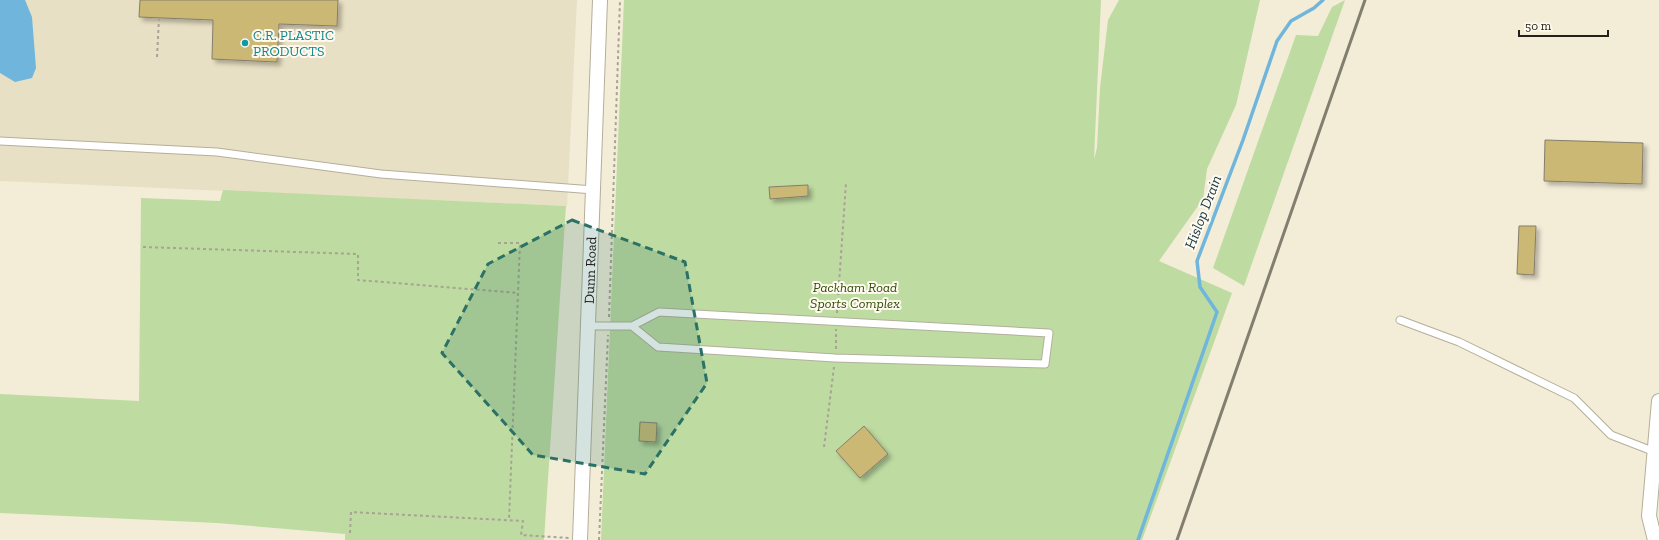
<svg xmlns="http://www.w3.org/2000/svg" width="1659" height="540" font-family="'Zilla Slab',serif">
  <style>
    .built { fill: #e8e0c4 }
    .green { fill: #bedba1 }
    .water { fill: #70b5dc }
    .lines { fill: none; stroke-linecap: round; stroke-linejoin: round }
    .stream { stroke: #70b5dc; stroke-width: 3.5 }
    .building { fill: #cbb874; stroke: #847e6b; filter: url(#shadow) }
    .service-casing { stroke: #b4af9b; stroke-width: 9 }
    .minor-casing { stroke: #b4af9b; stroke-width: 16 }
    .path { stroke: #a8a393; stroke-width: 2; stroke-dasharray: 3 3; stroke-linecap: butt }
    .service { stroke: #fff; stroke-width: 7 }
    .minor { stroke: #fff; stroke-width: 14 }
    .rail { stroke: #827e70; stroke-width: 3 }
    .marked { fill: #2b7166; fill-opacity: 0.2; stroke: #2b7166; stroke-width: 3; stroke-dasharray: 8 5; stroke-linejoin: round }
    .culture-dot { fill: #0f9aa8; stroke: #fefaee; stroke-width: 1.5 }
    .labels { text-anchor: middle; dominant-baseline: central; stroke-width: 4; stroke-linejoin: round; paint-order: stroke }
    .culture-label { font-size: 14px; fill: #0d838f; stroke: #fefaee; text-anchor: start }
    .street-label { font-size: 14px; fill: #222019; stroke: #fefaee }
    .park-label { font-size: 14px; font-style: italic; fill: #304b07; stroke: #fefaee }
    .water-label { font-size: 15px; font-style: italic; fill: #153546; stroke: #fefaee }
  </style>
  <defs>
    <filter id="shadow"><feDropShadow dx="3.5" dy="3.5" stdDeviation="2" flood-color="#0004"/></filter>
  </defs>
  <rect width="100%" height="100%" fill="#f3edd8"/>
  <polygon class="built" points="0,0 577,0 567,206 0,181"/>
  <g class="green">
    <polygon points="624,0 1101,0 1094,159 1097,148 1100,88 1108,20 1119,0 1260,0 1236,105 1207,169 1203,199 1159,261 1232,293 1142,540 601,540"/>
    <polygon points="1345,0 1244,286 1213,268 1296,35 1318,36 1332,7"/>
    <polygon points="223,190 566,206 544,540 345,540 345,534 217,523 0,513 0,394 139,401 141,198 220,201"/>
  </g>
  <polygon class="water" points="0,0 25,0 32,17 36,68 32,78 15,82 0,73"/>
  <g class="lines">
    <polyline class="stream" points="1138,540 1217,312 1200,287 1197,261 1243,140 1277,41 1291,21 1314,8 1323,0"/>
  </g>
  <g class="building">
    <polygon points="140,0 338,0 337,26 279,24 277,62 212,59 213,20 139,17"/>
    <polygon points="1545,140 1643,143 1642,184 1544,181"/>
    <polygon points="808,185 808,196 770,199 769,187"/>
    <polygon points="1519,226 1536,226 1534,275 1517,274"/>
    <polygon points="640,422 657,423 656,442 639,441"/>
    <polygon points="864,426 888,454 860,478 836,451"/>
  </g>
  <g class="lines">
    <defs>
      <g id="service">
        <polyline points="0,141 217,152 381,174 594,190"/>
        <polyline points="1400,320 1459,342 1574,398 1611,435 1655,452"/>
        <polyline points="589,326 632,326 659,312 1049,333 1045,364 835,358 658,347 632,326"/>
      </g>
      <g id="minor">
        <path id="s1" d="M580 540 600 0"/>
        <polyline points="1655,540 1649,516 1659,401"/>
      </g>
    </defs>
    <use href="#service" class="service-casing"/>
    <use href="#minor" class="minor-casing"/>
    <g class="path">
      <polyline points="157,57 159,18"/>
      <polyline points="498,243 520,243 509,520"/>
      <polyline points="143,247 358,254 358,280 518,293"/>
      <polyline points="837,313 846,183"/>
      <polyline points="609,317 620,0"/>
      <polyline points="836,349 836,329"/>
      <polyline points="824,447 834,367"/>
      <polyline points="350,533 351,512 523,521 521,535 569,538"/>
      <polyline points="599,540 608,335"/>
    </g>
    <use href="#service" class="service"/>
    <use href="#minor" class="minor"/>
    <polyline class="rail" points="1177,540 1365,0"/>
  </g>
  <path class="marked" d="M572 220 685 262 707 383 645 474 533 455 442 353 488 264Z"/>
  <circle class="culture-dot" cx="245" cy="43" r="4"/>
  <g class="labels">
    <g class="culture-label">
      <text x="253" y="35">C.R. PLASTIC<tspan x="253" dy="16">PRODUCTS</tspan></text>
    </g>
    <g class="street-label">
      <text stroke="none"><textPath href="#s1" startOffset="270">Dunn Road</textPath></text>
    </g>
    <g class="park-label">
      <text x="855" y="287">Packham Road<tspan x="855" dy="16">Sports Complex</tspan></text>
    </g>
    <g class="water-label">
      <text transform="translate(1203 212) rotate(-69)">Hislop Drain</text>
    </g>
  </g>
  <path d="M1519 30v6h89v-6" fill="none" stroke="#222019" stroke-width="2"/>
  <text x="1525" y="30" font-size="12" fill="#222019" stroke="#fefaee" stroke-width="3" paint-order="stroke">50 m</text>
</svg>
